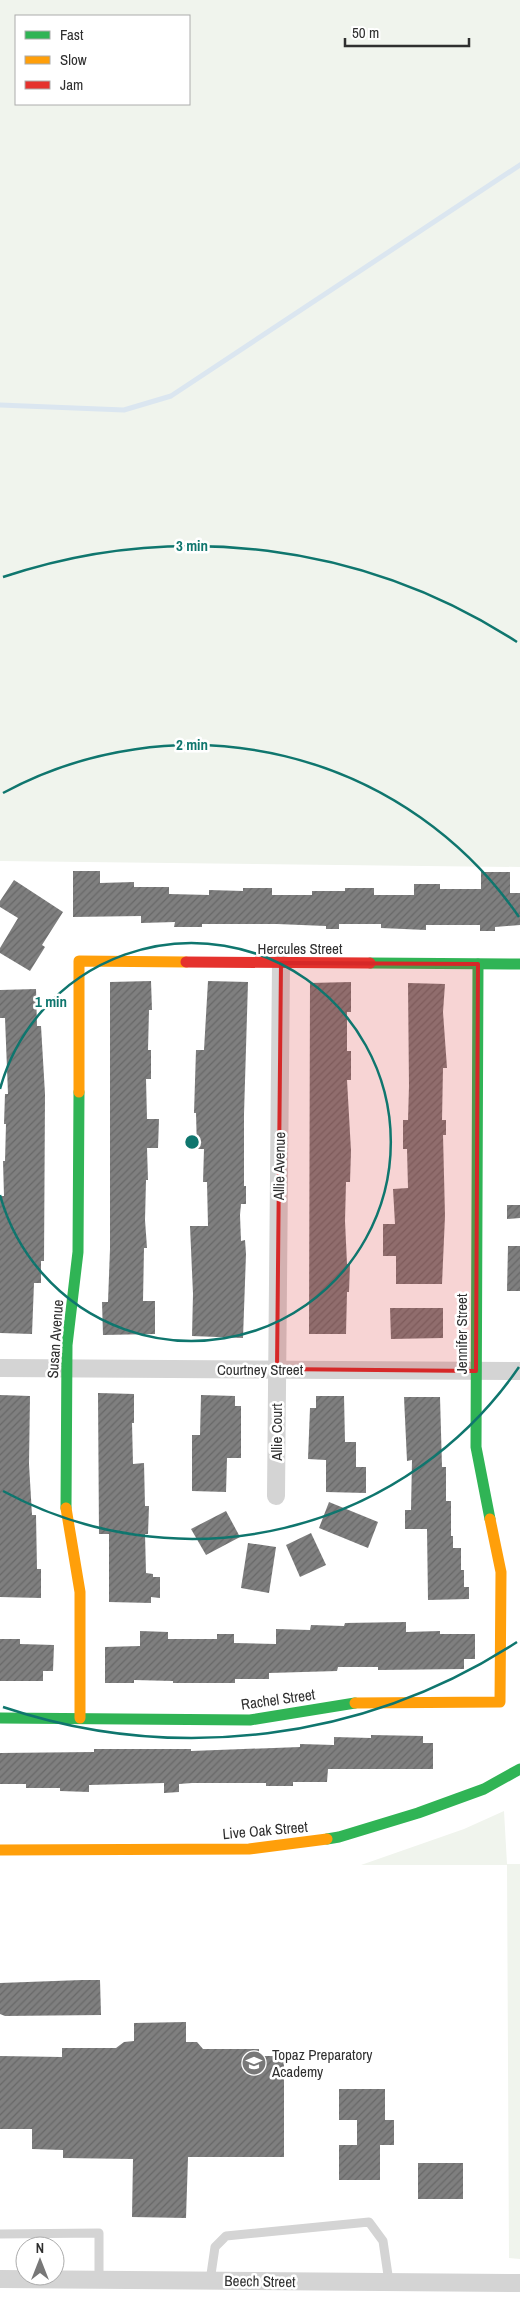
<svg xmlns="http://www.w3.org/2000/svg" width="520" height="2301" font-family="'Archivo Narrow',sans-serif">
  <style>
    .grass { fill: #f0f4ed; fill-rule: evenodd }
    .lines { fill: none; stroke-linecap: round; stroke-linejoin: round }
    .stream { stroke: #dbe6f0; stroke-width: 5 }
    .building { fill: url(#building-hatch) }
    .lane { stroke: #d4d4d4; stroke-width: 9 }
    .street { stroke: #d4d4d4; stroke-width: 18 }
    .fast { stroke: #30b455; stroke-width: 11 }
    .slow { stroke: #ff9f0a; stroke-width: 11 }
    .jam { stroke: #e5322d; stroke-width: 11 }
    .marked { fill: #d62828; fill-opacity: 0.2; stroke: #d62828; stroke-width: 4; stroke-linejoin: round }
    .ring { fill: none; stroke: #0f766e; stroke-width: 2.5 }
    .labels { text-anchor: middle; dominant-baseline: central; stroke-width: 5; stroke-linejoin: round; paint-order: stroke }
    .street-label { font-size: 15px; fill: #2f2f2f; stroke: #fff }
    .poi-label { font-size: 15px; fill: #2f2f2f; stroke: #fff; text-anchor: start }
    .centre { fill: #0f766e; stroke: #fff; stroke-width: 2.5 }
    .ring-label { font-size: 15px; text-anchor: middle; font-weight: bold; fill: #0f766e; stroke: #fff; stroke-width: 5; stroke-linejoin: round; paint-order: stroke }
  </style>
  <defs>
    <pattern id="building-hatch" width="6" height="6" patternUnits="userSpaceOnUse" patternTransform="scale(1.25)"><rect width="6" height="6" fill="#7f7f7f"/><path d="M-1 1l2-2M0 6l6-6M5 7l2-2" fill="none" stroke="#686868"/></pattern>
  </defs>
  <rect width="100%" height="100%" fill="#fff"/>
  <g class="grass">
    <path d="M0 0H520V867L0 861ZM16 16H189V104H16Z"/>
    <polygon points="504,1811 507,1864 520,1864 520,2259 509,2258 507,1865 361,1865 464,1829"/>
  </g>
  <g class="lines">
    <polyline class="stream" points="0,405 124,410 171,396 520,165"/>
  </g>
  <g class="building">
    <polygon points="73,871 100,871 100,883 134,882 134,887 169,887 169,894 209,895 209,890 243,891 243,888 272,888 272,895 312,895 312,891 345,891 345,888 374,888 374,895 414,895 414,884 440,884 440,889 481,889 481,872 510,872 510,893 520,893 520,925 495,927 495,931 480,931 480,925 426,925 426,930 381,928 381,924 339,924 339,929 326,929 326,926 277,924 202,924 202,927 174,927 175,922 141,923 141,916 73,917"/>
    <polygon points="14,880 63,912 42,945 45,947 30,971 0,953 0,948 18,918 0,907 0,901"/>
    <polygon points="151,981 152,1010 149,1010 148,1050 151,1050 151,1079 146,1079 147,1119 159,1119 158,1148 147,1148 148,1180 146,1180 145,1220 147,1248 144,1248 143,1301 155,1301 155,1334 103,1335 102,1302 108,1302 110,1249 110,982"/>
    <polygon points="208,981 248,982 244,1114 244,1186 246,1186 246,1204 241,1204 240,1215 241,1241 245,1240 246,1254 243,1338 192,1336 193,1294 190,1226 208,1226 207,1182 203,1182 204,1149 197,1149 196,1113 194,1113 196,1050 204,1050"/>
    <polygon points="351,982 351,1012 347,1012 347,1051 351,1051 351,1080 347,1080 351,1151 350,1182 346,1182 345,1221 347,1264 350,1264 349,1292 347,1292 346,1334 309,1334 310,983"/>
    <polygon points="408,983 445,984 443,1012 447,1068 443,1068 442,1120 446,1120 446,1135 443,1135 445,1216 442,1284 396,1284 396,1256 383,1256 383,1224 395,1224 393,1189 408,1188 407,1149 403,1149 403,1120 408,1120 409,1086"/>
    <polygon points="36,989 37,1026 41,1026 45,1094 44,1261 41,1261 41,1283 34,1283 32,1334 0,1333 0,1196 4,1196 3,1161 5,1161 6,1124 4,1124 5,1094 8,1094 5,1018 0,1018 0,990"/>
    <polygon points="507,1205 520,1205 520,1218 507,1219"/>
    <polygon points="508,1246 520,1246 520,1291 507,1291"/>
    <polygon points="390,1308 443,1308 443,1338 391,1339"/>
    <polygon points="98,1393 134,1394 134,1423 132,1423 133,1464 144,1463 145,1506 149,1506 148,1534 145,1534 146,1573 153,1574 153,1577 160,1577 160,1598 151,1597 151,1603 109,1602 109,1534 99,1534"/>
    <polygon points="0,1395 30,1396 29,1464 32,1515 36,1515 37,1569 41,1569 41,1598 0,1597"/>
    <polygon points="201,1395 235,1396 235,1406 241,1406 241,1458 227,1458 226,1492 192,1491 192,1435 200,1435"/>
    <polygon points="316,1396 344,1396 345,1442 356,1442 356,1467 366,1467 366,1493 326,1492 326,1460 308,1459 310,1408 316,1408"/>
    <polygon points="404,1397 440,1397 442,1467 446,1467 446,1501 451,1501 451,1536 453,1536 453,1548 461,1548 461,1570 464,1570 464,1587 469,1587 469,1599 428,1600 427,1529 405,1529 405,1510 411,1510 412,1460 407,1461"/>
    <polygon points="329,1502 378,1522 368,1548 319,1528"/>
    <polygon points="226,1511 240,1537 206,1555 191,1529"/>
    <polygon points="311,1533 326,1565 300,1577 286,1545"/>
    <polygon points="248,1543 276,1547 269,1593 241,1588"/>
    <polygon points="406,1622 406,1632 440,1631 440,1634 475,1634 475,1659 464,1659 464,1669 378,1670 378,1667 338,1667 337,1671 269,1673 269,1679 235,1679 235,1683 173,1683 173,1681 134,1680 134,1683 105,1683 105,1647 140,1646 140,1631 168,1632 168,1639 217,1639 217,1634 234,1634 234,1643 276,1644 276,1629 310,1630 311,1625 344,1626 345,1623"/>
    <polygon points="0,1639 20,1639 20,1644 54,1645 53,1671 43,1671 43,1681 0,1681"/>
    <polygon points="371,1735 423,1736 423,1743 433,1743 433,1769 328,1769 327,1782 293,1782 293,1786 266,1786 266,1783 192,1783 179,1784 179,1792 164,1793 164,1783 89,1785 89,1792 60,1791 60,1788 26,1788 26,1784 0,1784 0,1753 94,1752 94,1749 191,1749 191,1751 300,1747 300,1744 334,1745 334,1737 371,1738"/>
    <polygon points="82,1980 100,1980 101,2015 5,2016 0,2014 0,1983"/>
    <polygon points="186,2022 186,2042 197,2042 203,2049 259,2049 259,2056 284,2056 284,2157 188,2157 186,2218 132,2217 133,2159 63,2158 63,2150 32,2149 32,2129 0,2129 0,2056 62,2057 62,2048 116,2048 124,2042 134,2041 134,2023"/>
    <polygon points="339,2089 385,2089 385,2120 394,2120 394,2145 380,2145 380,2180 339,2180 339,2145 357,2145 357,2120 339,2120"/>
    <rect x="418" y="2163" width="45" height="36"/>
  </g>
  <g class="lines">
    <g class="lane">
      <polyline points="0,2234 99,2233 99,2280"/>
      <polyline points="210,2281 215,2247 226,2236 369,2222 383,2241 389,2282"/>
    </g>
    <g class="street">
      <polyline points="0,1368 520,1371"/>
      <polyline points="276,1496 281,963"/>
      <polyline points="0,2279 520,2283"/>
    </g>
    <g class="fast">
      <polyline points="370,963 520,964"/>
      <polyline points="478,964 476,1447 490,1519"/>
      <polyline points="66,1508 67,1345 78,1252 79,1092"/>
      <polyline points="0,1718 250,1720 355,1703"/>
      <polyline points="327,1839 339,1837 418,1813 484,1789 520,1769"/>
    </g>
    <g class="slow">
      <polyline points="79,1092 79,961 186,962"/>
      <polyline points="66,1508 80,1592 80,1718"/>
      <polyline points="355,1703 500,1702 501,1572 490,1519"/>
      <polyline points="0,1850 249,1849 327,1839"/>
    </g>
    <polyline class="jam" points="186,962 370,963"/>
  </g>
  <path class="marked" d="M281 963 478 964 476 1371 277 1369Z"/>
  <g class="ring">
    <path d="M0 1089A199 199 0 1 1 0 1195"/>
    <path d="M519 1367A397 397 0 0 1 3 1491M3 793A397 397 0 0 1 519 917"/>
    <path d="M517 1642A596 596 0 0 1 3 1707M3 577A596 596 0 0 1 517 642"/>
  </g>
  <defs>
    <symbol id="school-disc" viewBox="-11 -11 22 22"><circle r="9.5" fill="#787878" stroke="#fff"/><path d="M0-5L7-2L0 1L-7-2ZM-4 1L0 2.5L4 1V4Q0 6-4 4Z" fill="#fff"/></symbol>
  </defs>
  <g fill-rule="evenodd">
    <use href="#school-disc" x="240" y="2049" width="28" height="28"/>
  </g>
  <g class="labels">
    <g class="street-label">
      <text x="300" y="948">Hercules Street</text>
      <text transform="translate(279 1166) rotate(-89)">Allie Avenue</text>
      <text transform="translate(461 1334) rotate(-90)">Jennifer Street</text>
      <text transform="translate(55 1339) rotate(-86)">Susan Avenue</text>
      <text x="260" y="1369">Courtney Street</text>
      <text transform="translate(276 1432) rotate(-90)">Allie Court</text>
      <text transform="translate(278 1699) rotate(-8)">Rachel Street</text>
      <text transform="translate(265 1830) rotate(-5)">Live Oak Street</text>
      <text transform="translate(260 2281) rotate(1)">Beech Street</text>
    </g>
    <g class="poi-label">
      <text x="272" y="2054">Topaz Preparatory<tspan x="272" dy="17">Academy</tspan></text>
    </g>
  </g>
  <circle cx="192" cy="1142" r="8" class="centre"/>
  <g class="ring-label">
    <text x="192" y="551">3 min</text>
    <text x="192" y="750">2 min</text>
    <text x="51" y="1007">1 min</text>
  </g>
  <rect x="15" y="15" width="175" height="90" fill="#ffffff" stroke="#acacac"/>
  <rect x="25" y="31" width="25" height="8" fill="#30b455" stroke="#acacac"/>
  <text x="60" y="40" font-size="15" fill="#2f2f2f">Fast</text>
  <rect x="25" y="56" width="25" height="8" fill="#ff9f0a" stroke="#acacac"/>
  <text x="60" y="65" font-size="15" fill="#2f2f2f">Slow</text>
  <rect x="25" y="81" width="25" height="8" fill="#e5322d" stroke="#acacac"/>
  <text x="60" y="90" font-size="15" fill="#2f2f2f">Jam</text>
  <g transform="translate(40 2261)"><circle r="24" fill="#ffffff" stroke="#acacac"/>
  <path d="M0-4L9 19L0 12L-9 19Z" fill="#787878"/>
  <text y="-8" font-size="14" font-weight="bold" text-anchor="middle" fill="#2f2f2f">N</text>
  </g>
  <path d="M345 38v8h124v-8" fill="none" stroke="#2f2f2f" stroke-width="2.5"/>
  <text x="352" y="38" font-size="15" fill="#2f2f2f" stroke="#ffffff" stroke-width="4" paint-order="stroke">50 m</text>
</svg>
